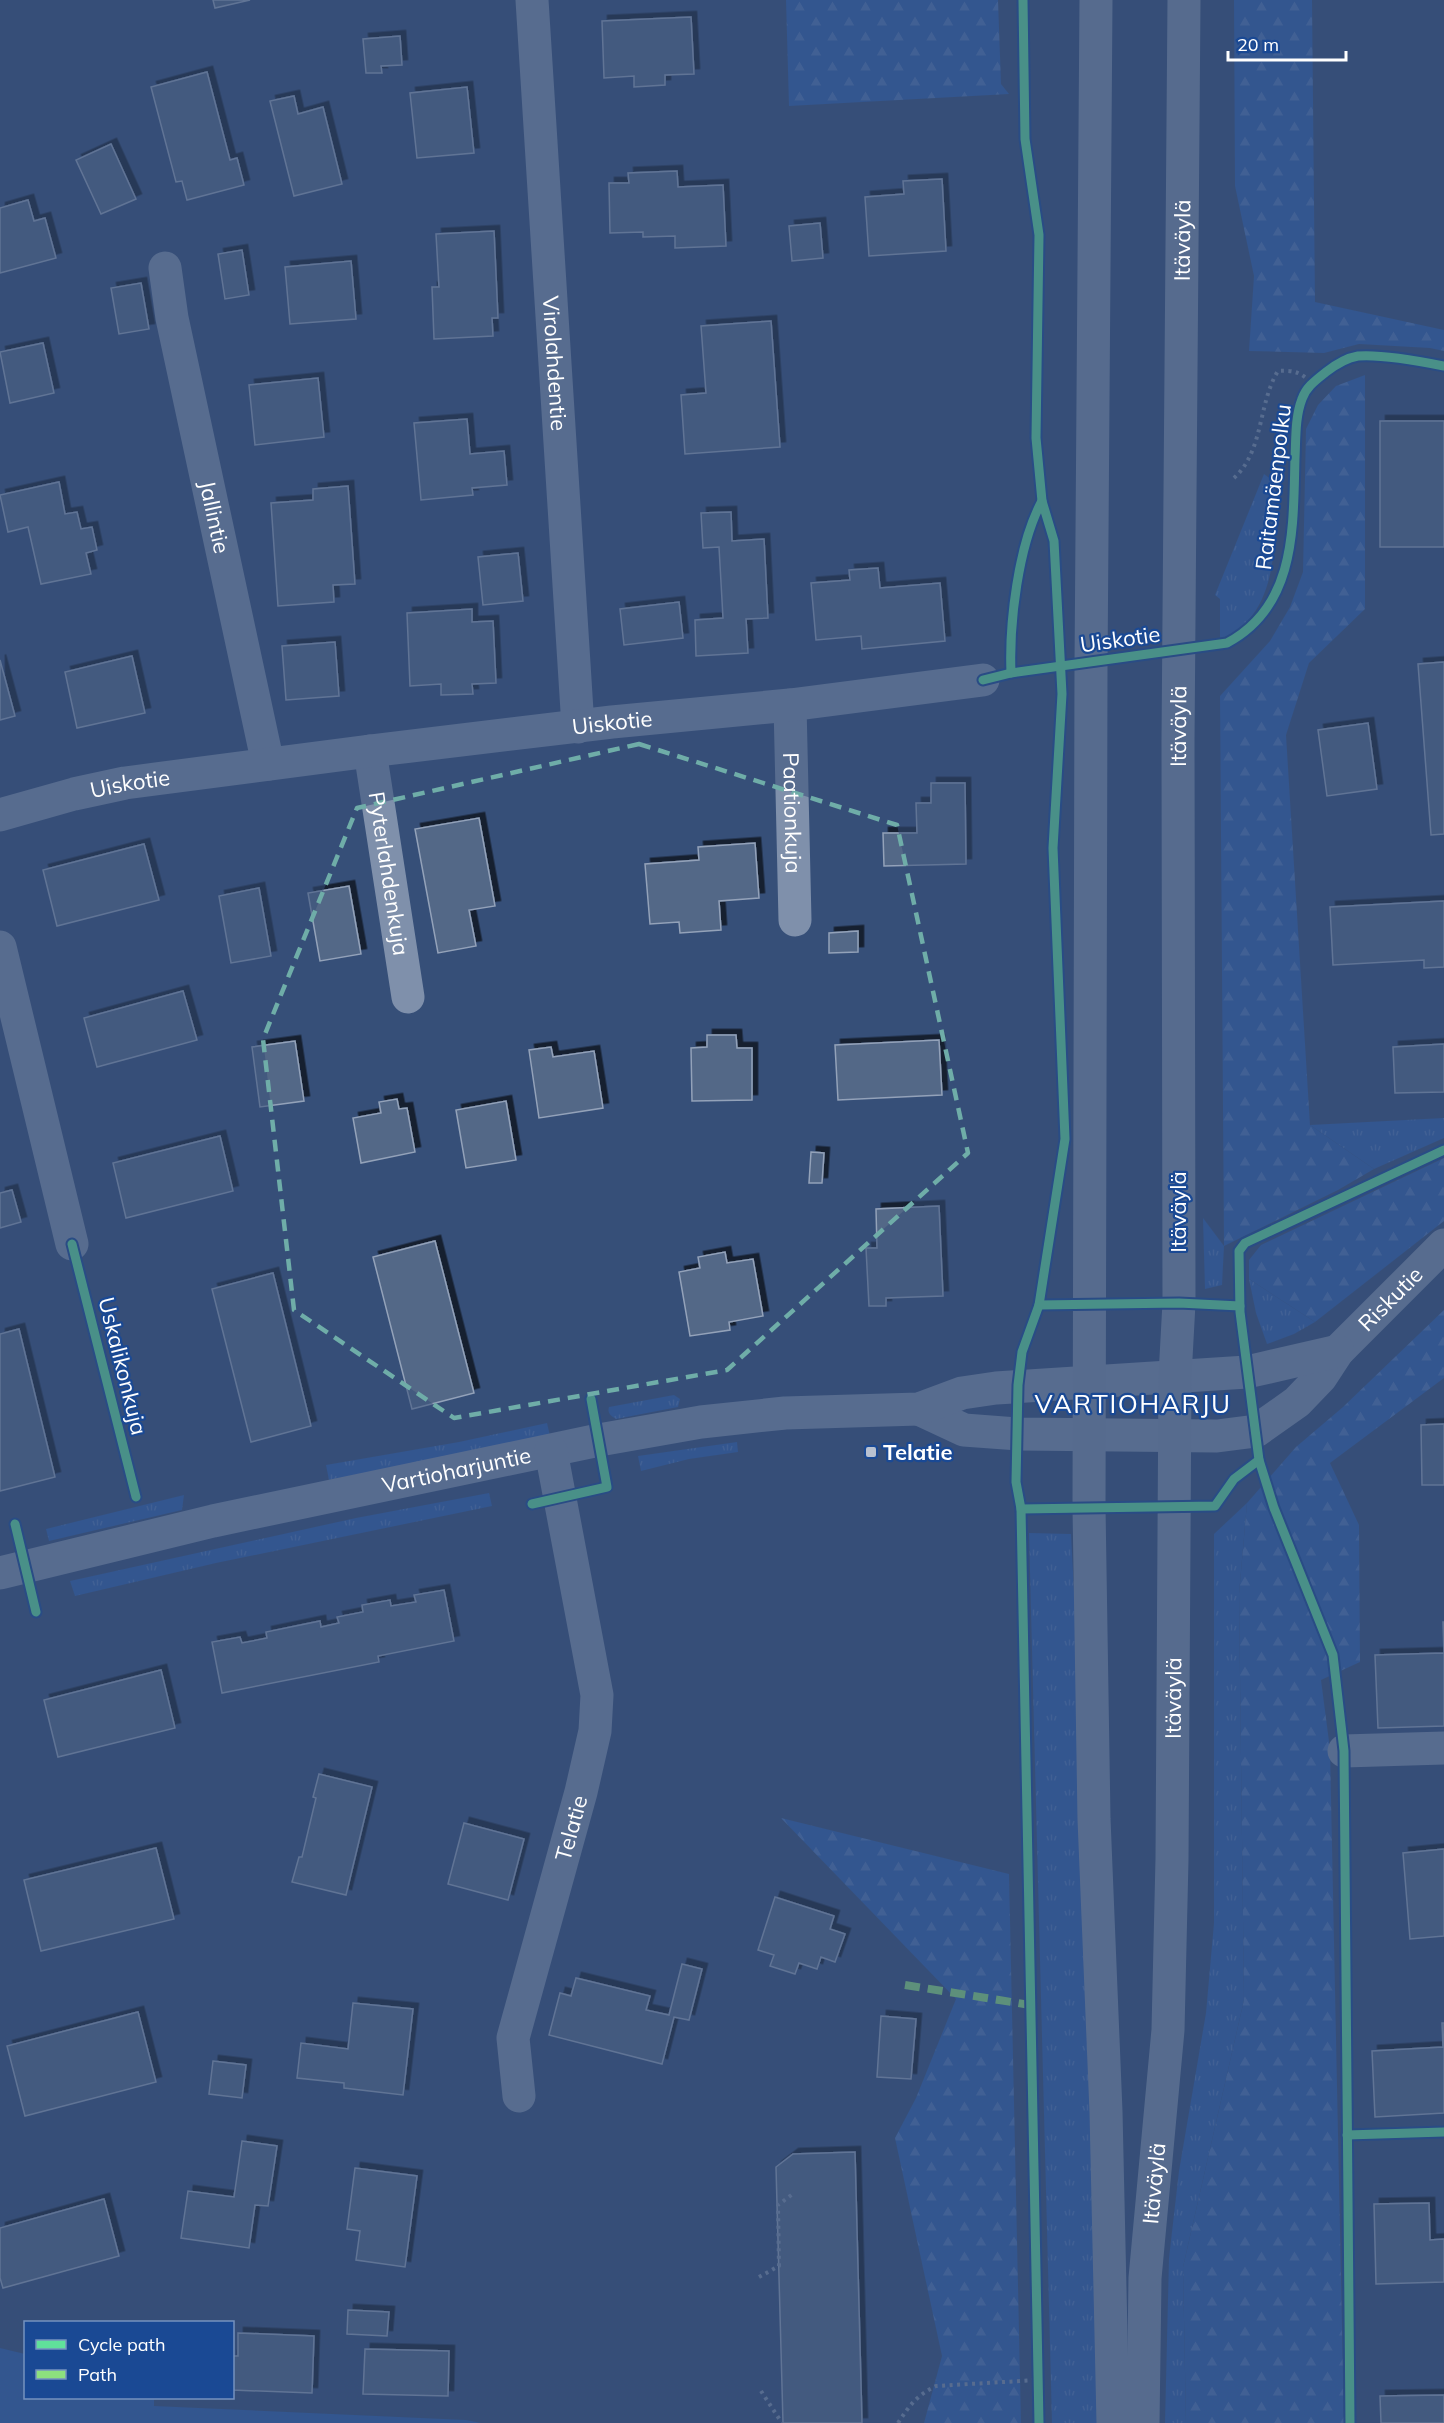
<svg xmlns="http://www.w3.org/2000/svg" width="1444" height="2423" font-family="Mulish,sans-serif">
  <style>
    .grass { fill: url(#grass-tufts) }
    .forest { fill: url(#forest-firs) }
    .green { fill: #2f5faa }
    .building { fill: #536787; stroke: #93a2b9; stroke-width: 1.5; filter: url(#shadow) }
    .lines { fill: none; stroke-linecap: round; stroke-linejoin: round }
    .path { stroke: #7f90ab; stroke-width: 4; stroke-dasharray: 3 4.5; stroke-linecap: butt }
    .minor { stroke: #7f90ab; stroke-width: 33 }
    .major { stroke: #7d8fa9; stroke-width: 33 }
    .quiet { stroke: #8de07e; stroke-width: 8; stroke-dasharray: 15 8; stroke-linecap: butt }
    .cycleway-casing { stroke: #1a4994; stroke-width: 13 }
    .cycleway { stroke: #60e19b; stroke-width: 9 }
    .marked { fill: none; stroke: #6fada8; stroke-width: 4.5; stroke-dasharray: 12 8; stroke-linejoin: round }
    .poi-dot { fill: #b9c1d0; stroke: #1a4994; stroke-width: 2 }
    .labels { text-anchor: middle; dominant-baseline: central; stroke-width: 4.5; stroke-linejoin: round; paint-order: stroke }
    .street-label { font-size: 22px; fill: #fff; stroke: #1a4994 }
    .poi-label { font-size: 22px; font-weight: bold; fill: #fff; stroke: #1a4994; text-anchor: start }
    .quarter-label { font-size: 26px; letter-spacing: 1.5px; fill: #fff; stroke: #1a4994 }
  </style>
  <defs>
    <pattern id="grass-tufts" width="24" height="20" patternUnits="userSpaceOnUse" patternTransform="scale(1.5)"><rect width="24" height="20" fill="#2f5faa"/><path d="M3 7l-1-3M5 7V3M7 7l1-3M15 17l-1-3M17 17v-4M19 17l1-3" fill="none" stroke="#4e77b7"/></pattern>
    <pattern id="forest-firs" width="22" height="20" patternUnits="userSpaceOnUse" patternTransform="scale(1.5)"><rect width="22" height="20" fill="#2f5faa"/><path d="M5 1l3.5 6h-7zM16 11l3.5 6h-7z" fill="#4e77b7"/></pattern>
    <filter id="shadow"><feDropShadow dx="5.5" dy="-5.5" stdDeviation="0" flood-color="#0009"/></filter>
  </defs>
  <rect width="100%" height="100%" fill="#364f78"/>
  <g class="grass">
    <path d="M1264 474 1276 483C1275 535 1281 617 1220 639V599L1215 595Z"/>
    <polygon points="1444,1118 1444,1138 1374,1169 1310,1125"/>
    <polygon points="1203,1218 1224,1246 1222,1285 1205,1289"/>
    <polygon points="1249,1279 1315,1322 1294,1334 1267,1344 1256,1313"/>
    <path d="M674 1395 680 1399 678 1407 616 1419C611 1416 607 1413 609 1407Z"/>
    <polygon points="547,1423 550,1436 329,1480 326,1465 459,1442"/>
    <polygon points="737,1442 738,1452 689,1459 641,1471 638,1456"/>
    <polygon points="489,1493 492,1506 216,1563 75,1596 70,1581 356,1518"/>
    <polygon points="184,1495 182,1510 49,1541 46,1529"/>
    <polygon points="1247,1503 1239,1594 1244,2000 1183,2267 1186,2423 1165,2423 1169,2258 1179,2171 1206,2013 1214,1923 1214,1534"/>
    <polygon points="1029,1533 1071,1534 1082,1746 1099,2423 1052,2423"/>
  </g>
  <g class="forest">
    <polygon points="786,0 998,0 1001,84 1009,94 789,106"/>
    <polygon points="1234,0 1312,0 1315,302 1444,330 1444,351 1430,348 1359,344 1324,353 1249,351 1254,276 1235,186"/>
    <polygon points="1365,375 1365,609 1309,663 1286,735 1310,1125 1374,1169 1338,1190 1224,1246 1220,696 1270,641 1290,607 1303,572 1306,429 1318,405 1336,386"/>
    <polygon points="1444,1158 1444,1221 1315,1322 1249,1279 1249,1260 1261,1245"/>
    <polygon points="1444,1310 1444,1378 1330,1463 1359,1525 1360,1662 1321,1680 1330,1749 1344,2423 1186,2423 1183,2267 1244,2000 1239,1594 1247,1503 1296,1447 1343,1407"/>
    <polygon points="781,1818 1009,1874 1021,2423 924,2423 942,2356 895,2138 916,2098 956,1999"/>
  </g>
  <polygon class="green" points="0,2348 25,2354 26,2398 154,2398 154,2406 466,2420 481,2423 0,2423"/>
  <g class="building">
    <polygon points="213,0 250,0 215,8"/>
    <polygon points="691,17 694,74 665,75 665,85 634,87 634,76 604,78 602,21"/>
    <polygon points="400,36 402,65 381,66 382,73 366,73 363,39"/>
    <polygon points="207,72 230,160 237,158 244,185 187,200 182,181 176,182 151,87"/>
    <polygon points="467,87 474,153 417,158 410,93"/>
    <polygon points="294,96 298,114 323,107 342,184 294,196 270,101"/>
    <polygon points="111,144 136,199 101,214 76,160"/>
    <polygon points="677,171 678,187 723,185 726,246 675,248 675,236 643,237 643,232 610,233 609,183 629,183 628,173"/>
    <polygon points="942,179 946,251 869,256 865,197 904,194 903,181"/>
    <polygon points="28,200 34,221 45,218 56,258 0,273 0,208"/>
    <polygon points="820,223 823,258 792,261 789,226"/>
    <polygon points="494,231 498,318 492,318 493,336 434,339 432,287 439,287 436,234"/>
    <polygon points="242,250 249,295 225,299 218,254"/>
    <polygon points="351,261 356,319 290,324 285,267"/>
    <polygon points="141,283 149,329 119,334 111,288"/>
    <polygon points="771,321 780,447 685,454 681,395 706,393 701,326"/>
    <polygon points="43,343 54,393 10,403 0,352"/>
    <polygon points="318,378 324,437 255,445 249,385"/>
    <polygon points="467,419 470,454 504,451 507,485 472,488 473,495 421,500 414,423"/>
    <rect x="1380" y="421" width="64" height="126"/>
    <polygon points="59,482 65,514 77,512 81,529 92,527 97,550 86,553 91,574 41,584 28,527 8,532 0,495"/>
    <polygon points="348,486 355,584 333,585 334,602 278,606 271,503 313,500 313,489"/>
    <polygon points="731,512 732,541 764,539 768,618 746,619 748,653 696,656 695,620 723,618 719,547 703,548 701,513"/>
    <polygon points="518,553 523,601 483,605 478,557"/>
    <polygon points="878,568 880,588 940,583 945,641 862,649 861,636 816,640 811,583 850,580 849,570"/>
    <polygon points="679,602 683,638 624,645 620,609"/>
    <polygon points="472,609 472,622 493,621 496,683 472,684 473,694 441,695 441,684 410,686 407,613"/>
    <polygon points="335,642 339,696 286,700 282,646"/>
    <polygon points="132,656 145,713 77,728 65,672"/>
    <polygon points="0,660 15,716 0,720"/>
    <polygon points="1444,662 1444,834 1431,835 1418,664"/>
    <polygon points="1368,723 1377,789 1327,796 1318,730"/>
    <polygon points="931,783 965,783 966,864 884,866 883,833 917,833 916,803 931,803"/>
    <polygon points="479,818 495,906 469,910 476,946 438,953 415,829"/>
    <polygon points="755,843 759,898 719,901 721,930 680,933 679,922 650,924 645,864 699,860 698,847"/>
    <polygon points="144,844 159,900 57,926 43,870"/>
    <polygon points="349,886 361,954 320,961 308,893"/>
    <polygon points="259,888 271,956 231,963 219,896"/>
    <polygon points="1444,901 1444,967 1424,968 1424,960 1333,965 1330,907"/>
    <polygon points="858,931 858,952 829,953 829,933"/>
    <polygon points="183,991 197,1040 97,1067 84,1018"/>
    <polygon points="707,1035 736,1035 737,1048 752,1048 752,1100 692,1101 691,1048 707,1047"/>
    <polygon points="939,1040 942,1095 838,1100 835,1045"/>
    <polygon points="295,1041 304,1101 260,1107 252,1047"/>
    <polygon points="1444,1044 1444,1092 1395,1093 1393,1047"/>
    <polygon points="551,1047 553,1057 594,1051 603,1108 539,1118 529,1050"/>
    <polygon points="397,1099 399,1109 407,1108 415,1152 361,1163 353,1118 381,1113 379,1102"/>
    <polygon points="506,1101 516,1160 466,1168 456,1110"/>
    <polygon points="220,1136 233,1191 126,1218 113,1163"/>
    <polygon points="811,1152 824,1153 822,1183 809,1183"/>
    <polygon points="12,1190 21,1222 0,1228 0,1193"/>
    <polygon points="939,1206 943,1296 886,1298 886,1306 869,1306 866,1248 877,1248 876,1209"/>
    <polygon points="435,1241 474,1393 412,1409 373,1257"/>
    <polygon points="725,1252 727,1263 753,1259 763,1316 729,1322 730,1330 690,1336 679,1272 700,1268 698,1257"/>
    <polygon points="273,1273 311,1426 251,1442 212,1289"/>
    <polygon points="19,1329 55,1477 0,1491 0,1334"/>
    <polygon points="1444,1424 1444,1485 1422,1485 1421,1425"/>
    <polygon points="444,1590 454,1641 378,1656 379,1662 222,1693 212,1642 240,1637 242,1643 267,1638 266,1632 320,1621 321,1627 339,1623 337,1617 363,1612 362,1605 390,1600 391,1606 416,1602 414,1595"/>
    <polygon points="1443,1622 1444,1622 1444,1726 1378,1728 1375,1655 1444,1653"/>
    <polygon points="161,1670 175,1728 58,1757 44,1700"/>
    <polygon points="319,1774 372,1787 346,1895 292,1882 299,1857 302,1857 316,1798 313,1797"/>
    <polygon points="464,1823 524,1839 508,1900 448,1884"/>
    <polygon points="156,1848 174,1919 41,1951 24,1880"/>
    <polygon points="1444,1849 1444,1936 1410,1939 1403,1853"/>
    <polygon points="775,1897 834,1916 830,1929 845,1934 835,1962 821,1957 817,1969 799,1963 795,1974 770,1966 774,1955 758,1950"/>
    <polygon points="682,1964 702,1969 689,2020 674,2017 662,2064 549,2035 560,1993 571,1996 576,1978 650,1996 646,2010 669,2015"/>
    <polygon points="353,2003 413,2009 403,2095 344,2088 344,2083 297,2078 301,2043 348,2049"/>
    <polygon points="138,2012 156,2082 25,2116 7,2046"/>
    <polygon points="881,2016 916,2019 911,2079 877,2077"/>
    <polygon points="1442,2023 1444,2023 1444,2113 1375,2117 1372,2051 1443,2047"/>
    <polygon points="213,2061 246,2065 242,2098 209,2094"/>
    <polygon points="242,2141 277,2146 268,2206 255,2205 249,2248 181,2238 188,2191 234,2197"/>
    <polygon points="855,2152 862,2423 783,2423 776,2167 793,2154"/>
    <polygon points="355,2168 417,2176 405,2267 356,2260 360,2231 347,2229"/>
    <polygon points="104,2199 119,2256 3,2288 0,2278 0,2228"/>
    <polygon points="1429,2203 1430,2240 1444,2239 1444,2282 1376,2284 1374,2204"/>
    <polygon points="348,2310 389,2312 387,2336 347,2334"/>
    <polygon points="238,2333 314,2336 312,2393 232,2390 232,2356 238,2356"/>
    <polygon points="365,2349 449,2351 448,2396 363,2394"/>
    <polygon points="1444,2395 1444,2423 1381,2423 1380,2396"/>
  </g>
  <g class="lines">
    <g class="path">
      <path d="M1234 478C1264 451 1258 403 1278 371 1294 370 1300 372 1312 383"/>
      <polyline points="759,2277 779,2266 778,2205 794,2193"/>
      <polyline points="761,2391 782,2423"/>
      <path d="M898 2423C909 2406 917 2395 936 2386L1037 2380"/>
    </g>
    <g class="minor">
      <path id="s1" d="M532 0 578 727"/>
      <path id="s2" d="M165 268 172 318 268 764"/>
      <path id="s3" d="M790 705 795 920"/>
      <path id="s4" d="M370 751 408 997"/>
      <path id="s5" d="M0 815 74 794 125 783 370 751 612 722 790 705 983 680"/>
      <polyline points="0,947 72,1244"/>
      <path id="s6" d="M919 1409 964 1430 1019 1434 1217 1436 1256 1431 1297 1402 1321 1377 1338 1351 1444 1245"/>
      <path id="s7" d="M0 1573 213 1521 599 1440 701 1422 785 1413 919 1409 962 1393 996 1388 1247 1372 1338 1351"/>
      <polyline points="1344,1751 1444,1748"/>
      <path id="s8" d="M519 2096 513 2038 581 1792 595 1731 597 1695 551 1451"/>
    </g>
    <g class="major">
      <polyline points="1096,0 1091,667 1089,1507 1094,1819 1106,2112 1113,2423"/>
      <path id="s9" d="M1143 2423 1145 2278 1168 2030 1172 1859 1175 1376 1179 1303 1178 741 1184 0"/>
    </g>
    <polyline class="quiet" points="905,1985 1030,2005"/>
    <defs>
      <g id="cycleway">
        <polyline points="1023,0 1025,139 1039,235 1036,438 1042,501 1054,541 1062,694 1053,848 1065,1139 1039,1305 1022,1352 1018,1385 1016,1482 1021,1509 1039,2423"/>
        <path d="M1011 673C1009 624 1018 545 1042 501"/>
        <path d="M983 680 1011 673 1227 643C1297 606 1293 526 1295 458 1296 438 1295 417 1302 399 1306 387 1316 380 1326 372 1335 365 1346 358 1358 356 1383 354 1419 361 1444 366"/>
        <polyline points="72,1244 136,1497"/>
        <polyline points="1039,1305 1179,1303 1240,1306"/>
        <polyline points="532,1504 607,1487 591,1399"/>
        <polyline points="1021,1509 1215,1506 1234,1479 1259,1460"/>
        <polyline points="15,1524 36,1612"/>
        <polyline points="1347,2135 1444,2132"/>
        <polyline points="1350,2423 1344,1751 1333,1655 1274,1508 1259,1460 1240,1312 1239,1251 1245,1243 1444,1150"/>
      </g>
    </defs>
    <use href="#cycleway" class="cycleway-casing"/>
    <use href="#cycleway" class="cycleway"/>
  </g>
  <path d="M0 0H1444V2423H0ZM639 744 897 825 968 1153 727 1370 454 1418 294 1310 263 1039 357 808Z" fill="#364f78" fill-opacity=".55" fill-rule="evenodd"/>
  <path class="marked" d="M639 744 897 825 968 1153 727 1370 454 1418 294 1310 263 1039 357 808Z"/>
  <rect class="poi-dot" x="865" y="1446" width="12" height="12" rx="3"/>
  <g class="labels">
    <g class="street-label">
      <text stroke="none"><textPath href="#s9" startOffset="2184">Itäväylä</textPath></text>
      <text stroke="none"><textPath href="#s1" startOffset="364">Virolahdentie</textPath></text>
      <text transform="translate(1273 487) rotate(-83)">Raitamäenpolku</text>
      <text stroke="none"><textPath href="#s2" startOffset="254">Jallintie</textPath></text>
      <text transform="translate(1120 639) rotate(-8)">Uiskotie</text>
      <text stroke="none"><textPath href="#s5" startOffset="620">Uiskotie</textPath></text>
      <text stroke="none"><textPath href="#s9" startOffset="1698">Itäväylä</textPath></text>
      <text stroke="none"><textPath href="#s5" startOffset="134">Uiskotie</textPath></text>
      <text stroke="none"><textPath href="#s3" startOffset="108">Paationkuja</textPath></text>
      <text stroke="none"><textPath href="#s4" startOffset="124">Pyterlahdenkuja</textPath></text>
      <text transform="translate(1178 1212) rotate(-90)">Itäväylä</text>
      <text stroke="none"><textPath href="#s6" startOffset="532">Riskutie</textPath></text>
      <text transform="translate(123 1366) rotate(76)">Uskalikonkuja</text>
      <text stroke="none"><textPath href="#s7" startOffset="468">Vartioharjuntie</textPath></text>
      <text stroke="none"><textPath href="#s9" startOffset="726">Itäväylä</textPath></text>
      <text stroke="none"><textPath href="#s8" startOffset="276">Telatie</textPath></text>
      <text stroke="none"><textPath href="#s9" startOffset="240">Itäväylä</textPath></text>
    </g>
    <g class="poi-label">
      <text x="883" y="1452">Telatie</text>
    </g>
    <g class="quarter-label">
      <text x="1133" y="1403">VARTIOHARJU</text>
    </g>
  </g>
  <rect x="24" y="2321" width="210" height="78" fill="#1a4994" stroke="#7692bf" stroke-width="1.5"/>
  <rect x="36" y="2340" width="30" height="9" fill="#60e19b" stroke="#7692bf" stroke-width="1.5"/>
  <text x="78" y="2351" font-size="18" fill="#ffffff">Cycle path</text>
  <rect x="36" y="2370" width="30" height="9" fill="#8de07e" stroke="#7692bf" stroke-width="1.5"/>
  <text x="78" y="2381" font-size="18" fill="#ffffff">Path</text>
  <path d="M1228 51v9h118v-9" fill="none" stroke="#ffffff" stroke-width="3"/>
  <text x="1237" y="51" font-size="18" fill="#ffffff" stroke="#1a4994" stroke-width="4.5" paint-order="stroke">20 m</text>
</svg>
